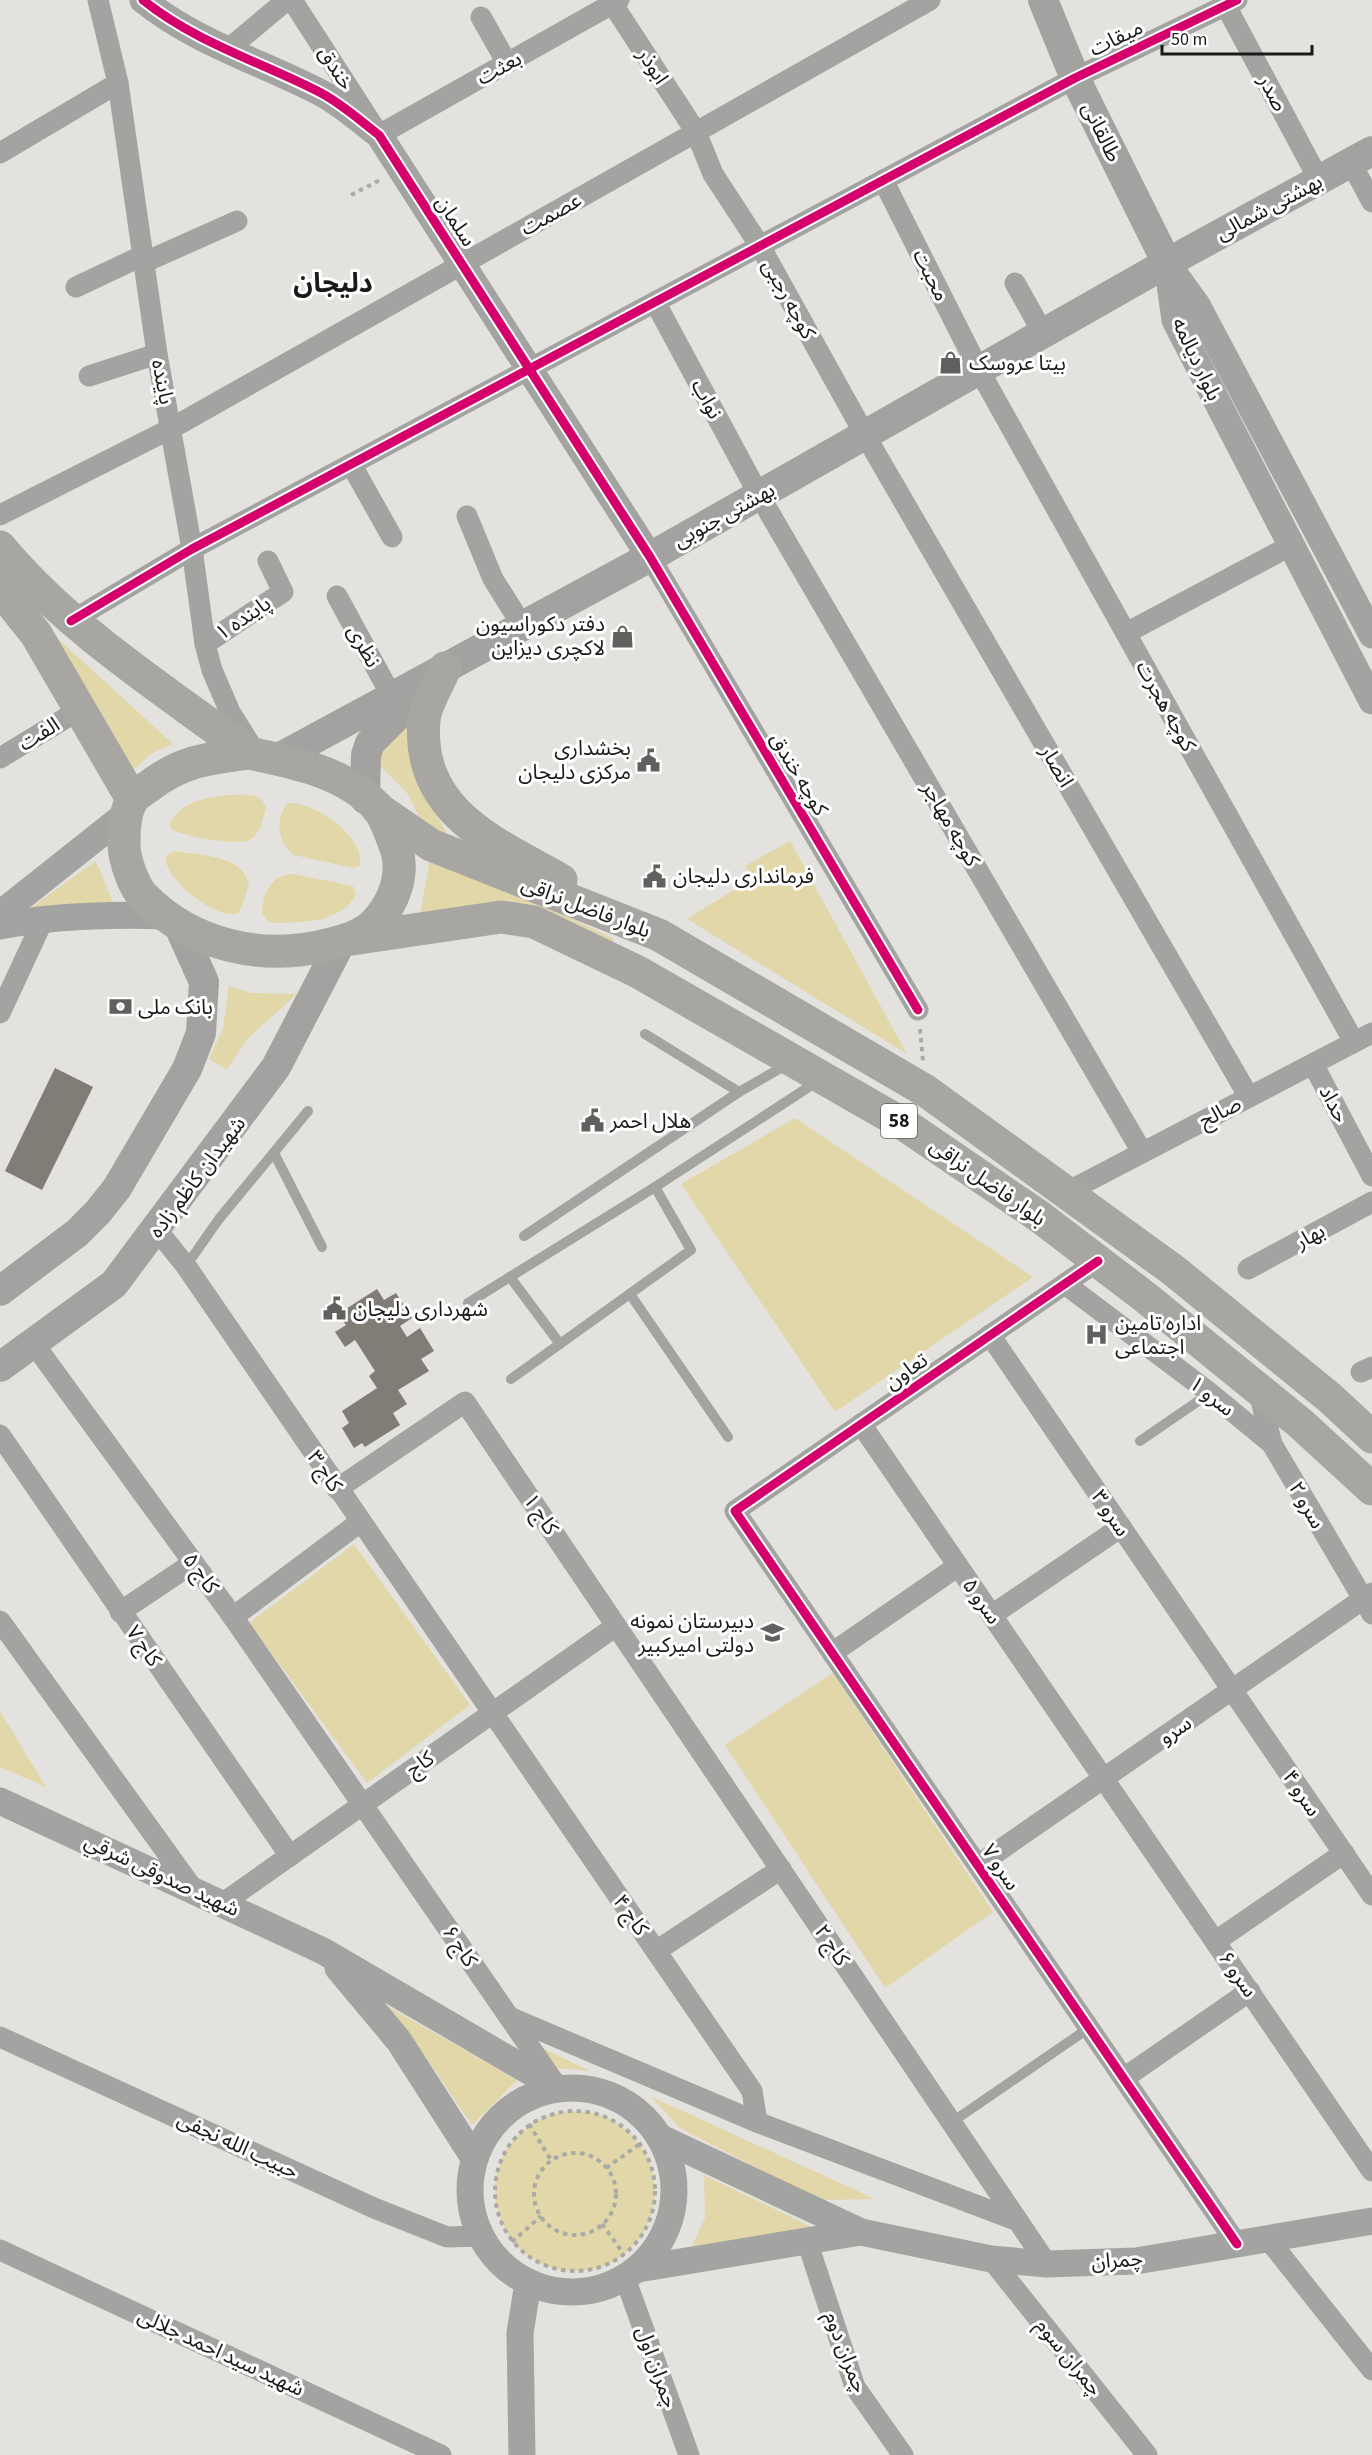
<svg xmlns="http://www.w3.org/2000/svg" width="1372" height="2455" font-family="'Source Sans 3','Noto Sans Arabic',sans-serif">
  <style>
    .green { fill: #e2d7a9 }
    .building { fill: #7f7d75 }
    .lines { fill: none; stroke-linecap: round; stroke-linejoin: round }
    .path { stroke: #aaaaa7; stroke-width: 4; stroke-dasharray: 4.5 4.5; stroke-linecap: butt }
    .service { stroke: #a3a3a2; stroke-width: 10 }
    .minor { stroke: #a3a3a2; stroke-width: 21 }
    .tertiary { stroke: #a3a3a2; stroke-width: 27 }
    .secondary { stroke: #a3a2a0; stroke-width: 30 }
    .primary { stroke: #a7a6a3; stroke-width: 33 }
    .cycleway-casing { stroke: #fff; stroke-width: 13 }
    .cycleway { stroke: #d6006c; stroke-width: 9 }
    .labels { text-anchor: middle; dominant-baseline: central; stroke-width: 6; stroke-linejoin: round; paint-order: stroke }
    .shield { fill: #fff; stroke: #5f5f5e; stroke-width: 1.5 }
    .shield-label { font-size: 20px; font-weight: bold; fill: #1b1a19 }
    .street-label { font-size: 21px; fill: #1b1a19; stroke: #fff }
    .poi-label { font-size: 21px; fill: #1b1a19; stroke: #fff; text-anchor: start }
    .district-label { font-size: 27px; font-weight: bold; fill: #1b1a19; stroke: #fff }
  </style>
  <rect width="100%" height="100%" fill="#e3e2de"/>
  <g class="green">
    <polygon points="45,627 173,744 152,753 133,770"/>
    <polygon points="418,713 426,797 448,835 426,830 407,793 375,761 375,752"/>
    <path d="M252 795 261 798 266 807C263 818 261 834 249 840 239 846 181 836 171 829L170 823C184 796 225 794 252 795Z"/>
    <path d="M288 803C314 801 366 837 360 866L353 868 294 855C278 844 274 818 288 803Z"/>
    <polygon points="790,841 907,1054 687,919 753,878 745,866"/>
    <path d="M175 851C202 856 242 854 249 885L239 913C219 922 162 879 166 856Z"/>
    <polygon points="430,859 542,904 614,939 611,946 419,921"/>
    <polygon points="96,861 114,905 18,917"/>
    <path d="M294 874 353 886 356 895C340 923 303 922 274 923L268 921 262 913C263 893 272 873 294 874Z"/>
    <polygon points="229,986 251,993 297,994 247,1039 227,1070 209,1059 223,1028"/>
    <polygon points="795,1118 1033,1277 835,1412 681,1184"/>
    <polygon points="354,1544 470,1705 367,1783 249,1623"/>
    <polygon points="833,1673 993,1912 885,1988 725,1745"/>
    <polygon points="0,1711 46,1787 0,1767"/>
    <polygon points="382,2003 517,2080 472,2125 408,2031"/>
    <polygon points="540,2047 590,2071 556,2068"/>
    <polygon points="650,2096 875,2199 819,2200 680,2128"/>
    <circle cx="575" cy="2191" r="80"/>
    <polygon points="704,2175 816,2229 692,2246 705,2218"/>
  </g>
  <g class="building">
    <polygon points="55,1068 93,1087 42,1190 5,1171"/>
    <polygon points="377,1289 384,1300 396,1293 412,1318 400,1326 407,1337 420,1328 434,1351 421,1359 429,1371 398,1390 407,1404 393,1413 400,1425 365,1447 362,1443 354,1448 342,1428 349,1423 342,1411 377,1388 369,1376 375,1371 355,1340 345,1347 335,1332 346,1325 338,1314"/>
  </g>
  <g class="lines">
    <g class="path">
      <polyline points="351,195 382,179"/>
      <polyline points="920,1029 923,1061"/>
      <circle cx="575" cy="2191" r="80"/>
      <polyline points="529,2124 551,2160"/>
      <circle cx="575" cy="2194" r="41"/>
      <polyline points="606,2168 640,2144"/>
      <polyline points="602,2224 623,2253"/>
      <polyline points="512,2242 541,2216"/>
    </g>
    <g class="service">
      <polyline points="645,1034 739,1092"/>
      <polyline points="274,1153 322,1247"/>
      <polyline points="524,1236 739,1092 788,1064"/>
      <polyline points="186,1266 219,1219 308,1111"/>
      <polyline points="510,1277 560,1344"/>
      <polyline points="630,1294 728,1437"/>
      <polyline points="468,1303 655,1187 818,1081"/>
      <polyline points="511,1379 691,1250 655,1187"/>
      <polyline points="1140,1441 1210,1393"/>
      <polyline points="952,2122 1089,2028"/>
    </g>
    <g class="minor">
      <polyline points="98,0 118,83 157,354 192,549 205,644 212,670 230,712 252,747"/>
      <polyline points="292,0 379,135 619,0"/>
      <polyline points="610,0 696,132 713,174 760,246 865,435 1249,1097"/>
      <polyline points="1226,6 1319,180"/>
      <polyline points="481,17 507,63"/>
      <polyline points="227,50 287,0"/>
      <polyline points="0,153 118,83"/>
      <polyline points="1351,163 1372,202"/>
      <polyline points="883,180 979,370 1354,1042"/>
      <polyline points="145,262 237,221"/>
      <polyline points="1015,283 1043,333"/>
      <polyline points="76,287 144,255"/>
      <polyline points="655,302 759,495 1142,1152"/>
      <polyline points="89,376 157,354"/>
      <polyline points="351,464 392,537"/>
      <polyline points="0,515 172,428 930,0"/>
      <polyline points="467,516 493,579 522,625"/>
      <polyline points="650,557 918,1010"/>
      <polyline points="337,596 391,695"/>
      <polyline points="71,621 192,549 1075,78 1237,0"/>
      <polyline points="1126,633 1290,546"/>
      <polyline points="205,644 283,592 268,561"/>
      <polyline points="0,758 79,710"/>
      <polyline points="0,1013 44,918"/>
      <polyline points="1313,1064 1372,1176"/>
      <polyline points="1067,1192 1372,1033"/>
      <polyline points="157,1230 186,1266 752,2091 757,2122"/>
      <polyline points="1098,1261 735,1511 1237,2244"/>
      <polyline points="1248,1269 1372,1202"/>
      <polyline points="1065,1284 1210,1393 1272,1444"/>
      <polyline points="990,1335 1372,1895"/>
      <polyline points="34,1344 233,1617 556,2085"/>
      <polyline points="1361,1372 1372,1367"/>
      <polyline points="1258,1389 1272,1444 1372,1614"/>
      <polyline points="861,1424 1372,2171"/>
      <polyline points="0,1435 290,1856"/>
      <polyline points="337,1489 465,1402 1047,2264"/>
      <polyline points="120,1612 193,1563"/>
      <polyline points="992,1615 1121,1527"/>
      <polyline points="233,1617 360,1522"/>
      <polyline points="0,1621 193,1889"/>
      <polyline points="832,1653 958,1566"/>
      <polyline points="978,1865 1372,1593"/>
      <polyline points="223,1903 616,1626"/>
      <polyline points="1216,1941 1344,1853"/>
      <polyline points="656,1951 781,1869"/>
      <polyline points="509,2017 757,2122 1018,2221"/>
      <polyline points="0,2037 374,2208 447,2237 481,2236"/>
      <polyline points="1124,2078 1250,1991"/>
      <polyline points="1268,2239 1372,2370"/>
      <polyline points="807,2241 855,2387 903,2455"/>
      <polyline points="0,2250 441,2455"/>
      <polyline points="991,2259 1147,2455"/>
      <polyline points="625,2278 689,2455"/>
    </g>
    <g class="tertiary">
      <path d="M143 0C196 43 264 63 323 94 343 105 362 122 379 135L650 557"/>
      <polyline points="1167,263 1175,320 1180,330 1372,701"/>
      <polyline points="1169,266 1197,305 1372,635"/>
      <polyline points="0,914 126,814"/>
      <path d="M0 926C55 916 108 914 164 916"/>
      <polyline points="0,1801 323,1951 558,2088"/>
      <polyline points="338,1968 399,2041 474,2158"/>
      <circle cx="572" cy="2190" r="102"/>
      <polyline points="661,2138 861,2232 991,2259 1047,2264 1136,2261 1372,2221"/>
      <polyline points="638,2269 861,2232"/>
      <polyline points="522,2455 520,2333 528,2283"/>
    </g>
    <g class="secondary">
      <polyline points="1043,0 1075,78 1167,263"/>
      <polyline points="277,759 650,557 1167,263 1372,151"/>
      <polyline points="365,799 366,755 370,743 426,687"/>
      <polyline points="0,1291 77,1233 98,1212 117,1188 187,1069 201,1033 204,982 178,924"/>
      <polyline points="0,1367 114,1284 276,1067 341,942"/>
    </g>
    <g class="primary">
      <path d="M0 547C69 630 163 689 249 753"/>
      <polyline points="0,589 36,634 132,799"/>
      <path d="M445 668C439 683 426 703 424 719 416 812 494 842 561 880"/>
      <path d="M249 753C293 762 345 772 377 807 386 818 391 835 396 848 405 874 394 903 375 923 364 935 347 940 331 944 264 962 192 946 143 896 133 885 125 861 124 846 124 831 124 816 131 802 134 796 142 791 148 787 181 761 209 758 249 753Z"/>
      <polyline points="377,808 431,845 659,935 926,1091 1173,1270 1330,1398 1372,1437"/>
      <polyline points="352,939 501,917 534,922 638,972 905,1125 1040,1217 1145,1297 1300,1423 1372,1489"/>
    </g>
    <defs>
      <g id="cycleway">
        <path d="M143 0C196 43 264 63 323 94 343 105 362 122 379 135L650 557 918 1010"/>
        <polyline points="71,621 192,549 1075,78 1237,0"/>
        <polyline points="1098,1261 735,1511 1237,2244"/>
      </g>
    </defs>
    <use href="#cycleway" class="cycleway-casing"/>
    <use href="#cycleway" class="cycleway"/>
  </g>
  <defs>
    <symbol id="shop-bare" viewBox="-9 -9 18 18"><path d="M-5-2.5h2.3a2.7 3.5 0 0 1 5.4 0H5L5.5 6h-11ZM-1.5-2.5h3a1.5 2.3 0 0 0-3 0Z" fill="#61605e" stroke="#fff" stroke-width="2.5" paint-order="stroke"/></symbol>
    <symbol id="civic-bare" viewBox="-9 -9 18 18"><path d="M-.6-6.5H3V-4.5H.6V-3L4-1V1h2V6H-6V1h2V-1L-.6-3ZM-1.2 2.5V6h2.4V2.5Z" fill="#61605e" stroke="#fff" stroke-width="2.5" paint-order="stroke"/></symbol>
    <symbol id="bank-bare" viewBox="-9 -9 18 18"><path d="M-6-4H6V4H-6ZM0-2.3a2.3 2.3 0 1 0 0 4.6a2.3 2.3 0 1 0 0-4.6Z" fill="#61605e" stroke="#fff" stroke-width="2.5" paint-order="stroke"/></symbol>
    <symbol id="hospital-bare" viewBox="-9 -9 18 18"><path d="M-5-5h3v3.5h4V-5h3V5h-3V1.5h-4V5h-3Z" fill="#61605e" stroke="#fff" stroke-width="2.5" paint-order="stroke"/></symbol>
    <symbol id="school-bare" viewBox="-9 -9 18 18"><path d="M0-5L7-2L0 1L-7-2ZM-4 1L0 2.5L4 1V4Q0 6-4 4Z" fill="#61605e" stroke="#fff" stroke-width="2.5" paint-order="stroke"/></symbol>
  </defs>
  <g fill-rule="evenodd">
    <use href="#shop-bare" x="934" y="346" width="33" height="33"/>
    <use href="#shop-bare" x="606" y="620" width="33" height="33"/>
    <use href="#civic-bare" x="632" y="744" width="33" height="33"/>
    <use href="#civic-bare" x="638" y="860" width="33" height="33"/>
    <use href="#bank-bare" x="104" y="990" width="33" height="33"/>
    <use href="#civic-bare" x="576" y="1104" width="33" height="33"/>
    <use href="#civic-bare" x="318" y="1292" width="33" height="33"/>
    <use href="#hospital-bare" x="1080" y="1318" width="33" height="33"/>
    <use href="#school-bare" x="756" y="1616" width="33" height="33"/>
  </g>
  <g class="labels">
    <rect class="shield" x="881" y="1104" width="36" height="34" rx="4.5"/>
    <g class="shield-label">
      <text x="899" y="1121">58</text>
    </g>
    <g class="street-label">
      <text transform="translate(1116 38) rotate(-26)">میقات</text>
      <text transform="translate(653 66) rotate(57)">ابوذر</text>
      <text transform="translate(336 68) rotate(57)">خندق</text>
      <text transform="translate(499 68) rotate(-29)">بعثت</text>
      <text transform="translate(1273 93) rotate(62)">صدر</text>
      <text transform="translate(1102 132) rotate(64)">طالقانی</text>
      <text transform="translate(1269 207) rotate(-28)">بهشتی شمالی</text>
      <text transform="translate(551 214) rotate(-29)">عصمت</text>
      <text transform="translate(456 221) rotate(57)">سلمان</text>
      <text transform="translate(931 275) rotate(63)">محبت</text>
      <text transform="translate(789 299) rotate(61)">کوچه رجبی</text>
      <text transform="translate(1197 359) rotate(65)">بلوار دیالمه</text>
      <text transform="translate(163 382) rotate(79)">پاینده</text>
      <text transform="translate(707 399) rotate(62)">نواب</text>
      <text transform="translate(724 515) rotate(-29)">بهشتی جنوبی</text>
      <text transform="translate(243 618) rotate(-34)">پاینده ۱</text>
      <text transform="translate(364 646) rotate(61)">نظری</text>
      <text transform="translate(1166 706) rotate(61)">کوچه هجرت</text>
      <text transform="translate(39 734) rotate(-32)">الفت</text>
      <text transform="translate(1057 766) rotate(60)">انصار</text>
      <text transform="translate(799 774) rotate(59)">کوچه خندق</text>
      <text transform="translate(951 824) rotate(60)">کوچه مهاجر</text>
      <text transform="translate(586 907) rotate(21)">بلوار فاضل نراقی</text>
      <text transform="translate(1334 1104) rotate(62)">حداد</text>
      <text transform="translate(1220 1112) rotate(-27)">صالح</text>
      <text transform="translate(197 1177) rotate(-53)">شهیدان کاظم زاده</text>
      <text transform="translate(988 1182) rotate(35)">بلوار فاضل نراقی</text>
      <text transform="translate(1310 1236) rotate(-28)">بهار</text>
      <text transform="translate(906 1371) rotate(-35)">تعاون</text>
      <text transform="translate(1212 1396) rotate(38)">سرو ۱</text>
      <text transform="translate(325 1471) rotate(56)">کاج ۳</text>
      <text transform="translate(1307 1505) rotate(60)">سرو ۲</text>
      <text transform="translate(1111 1513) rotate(56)">سرو ۳</text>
      <text transform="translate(541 1514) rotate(56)">کاج ۱</text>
      <text transform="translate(201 1573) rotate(54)">کاج ۵</text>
      <text transform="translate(982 1601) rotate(55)">سرو ۵</text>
      <text transform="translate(144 1646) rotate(55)">کاج ۷</text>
      <text transform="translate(1175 1730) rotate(-34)">سرو</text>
      <text transform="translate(420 1764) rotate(-35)">کاج</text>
      <text transform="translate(1302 1793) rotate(56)">سرو ۴</text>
      <text transform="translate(1001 1867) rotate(56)">سرو ۷</text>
      <text transform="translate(162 1875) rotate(25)">شهید صدوقی شرقي</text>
      <text transform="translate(631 1915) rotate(55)">کاج ۴</text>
      <text transform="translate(832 1945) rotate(56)">کاج ۲</text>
      <text transform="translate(460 1946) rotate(56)">کاج ۶</text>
      <text transform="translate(1238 1974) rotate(55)">سرو ۶</text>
      <text transform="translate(238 2145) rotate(25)">حبیب الله نجفی</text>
      <text transform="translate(1117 2260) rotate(-4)">چمران</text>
      <text transform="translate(221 2352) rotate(25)">شهید سید احمد جلالی</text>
      <text transform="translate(846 2352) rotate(69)">چمران دوم</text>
      <text transform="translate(1069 2357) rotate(51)">چمران سوم</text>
      <text transform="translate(657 2367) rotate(70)">چمران اول</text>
    </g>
    <g class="poi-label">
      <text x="969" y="363">بیتا عروسک</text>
      <text x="605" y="624" text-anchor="end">دفتر دکوراسیون<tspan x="605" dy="24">لاکچری دیزاین</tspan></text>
      <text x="631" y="748" text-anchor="end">بخشداری<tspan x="631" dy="24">مرکزی دلیجان</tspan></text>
      <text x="673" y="876">فرمانداری دلیجان</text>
      <text x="138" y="1007">بانک ملی</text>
      <text x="610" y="1121">هلال احمر</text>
      <text x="353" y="1309">شهرداری دلیجان</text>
      <text x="1115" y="1323">اداره تامین<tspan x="1115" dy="24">اجتماعی</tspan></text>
      <text x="754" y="1621" text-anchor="end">دبیرستان نمونه<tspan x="754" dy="24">دولتی امیرکبیر</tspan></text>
    </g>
    <g class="district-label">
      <text x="333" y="283">دلیجان</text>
    </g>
  </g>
  <path d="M1162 45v9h150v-9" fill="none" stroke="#1b1a19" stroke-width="3"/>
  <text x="1171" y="45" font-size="18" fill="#1b1a19" stroke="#ffffff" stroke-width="4.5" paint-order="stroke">50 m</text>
</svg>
